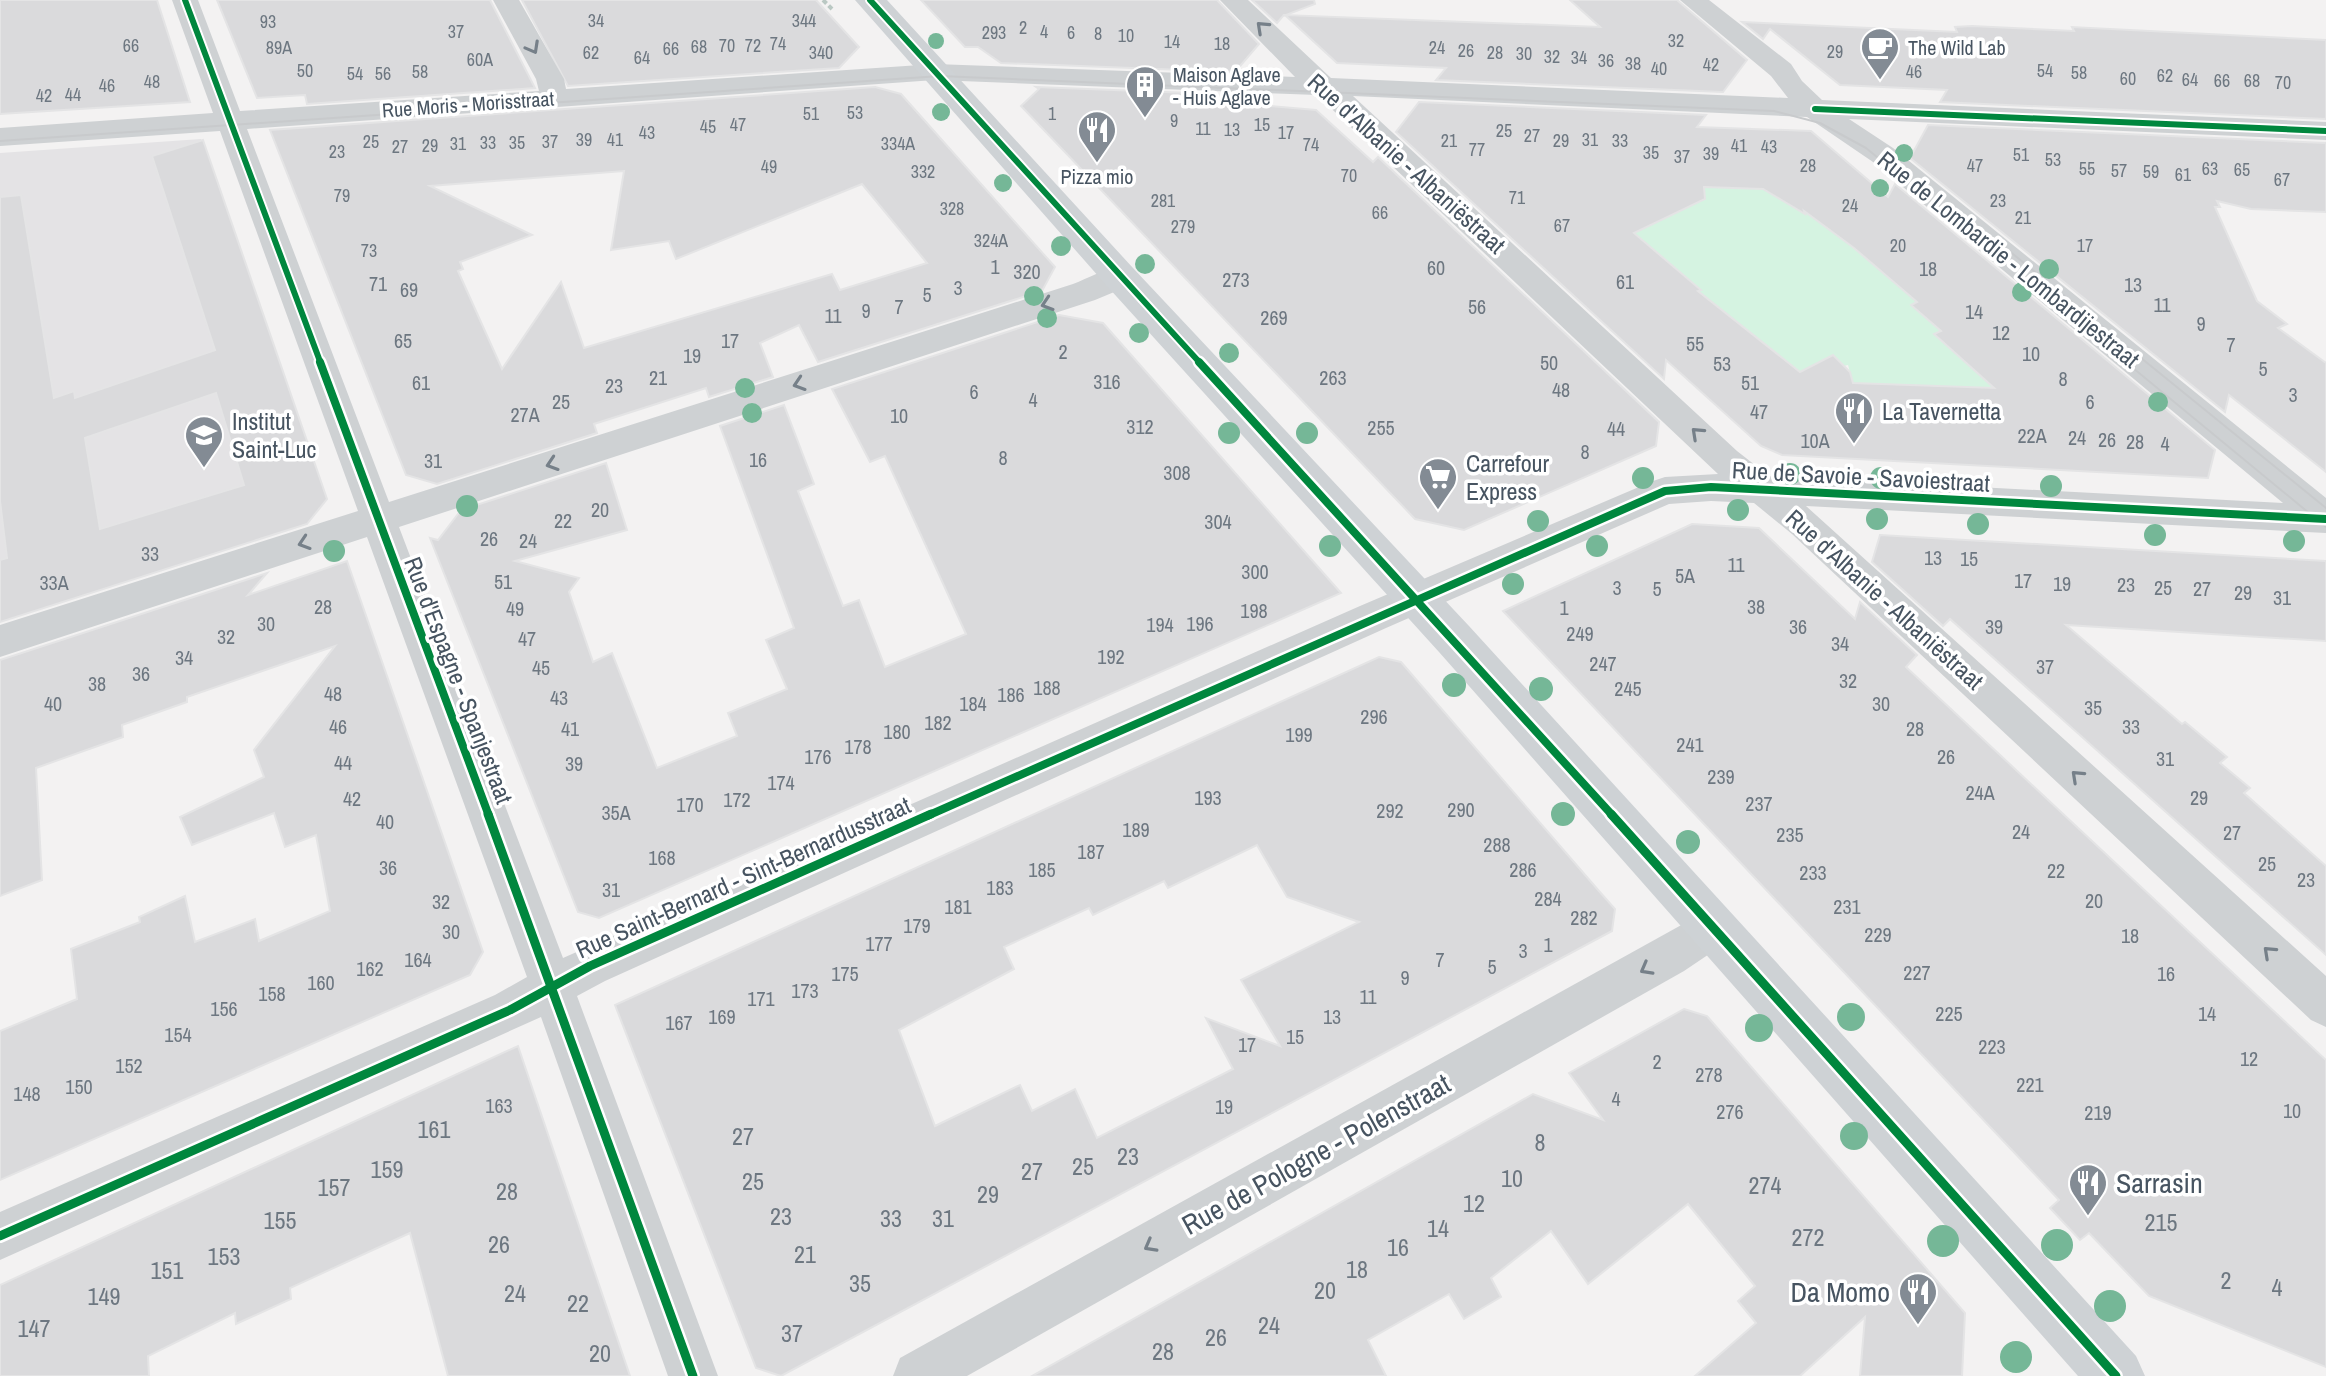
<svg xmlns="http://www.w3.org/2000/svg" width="2326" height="1376" font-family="'Archivo Narrow',sans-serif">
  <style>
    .education { fill: #e4e3e5 }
    .green { fill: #d5f3e1 }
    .building { fill: #dadadc; stroke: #e4e4e5; stroke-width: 2; fill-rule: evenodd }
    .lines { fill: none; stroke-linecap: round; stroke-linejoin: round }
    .path { stroke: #bac8c3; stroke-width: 4; stroke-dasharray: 5 3; stroke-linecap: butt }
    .minor { fill: #ced1d3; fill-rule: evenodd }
    .secondary { fill: #ced2d5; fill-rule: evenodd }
    .tram { stroke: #c8cacc; stroke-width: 2 }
    .cycleway-far2-casing { stroke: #fff; stroke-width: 10 }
    .cycleway-far1-casing { stroke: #fff; stroke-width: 13 }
    .cycleway-casing { stroke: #fff; stroke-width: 14 }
    .cycleway-far2 { stroke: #00873e; stroke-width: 6 }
    .cycleway-far1 { stroke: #00873e; stroke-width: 8 }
    .cycleway { stroke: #00873e; stroke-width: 9 }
    .tree { fill: #75b797 }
    .oneway { stroke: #768089 }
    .labels { text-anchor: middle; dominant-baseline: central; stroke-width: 7; stroke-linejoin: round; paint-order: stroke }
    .far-number-label { font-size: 18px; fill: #6d7781 }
    .far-poi-label { font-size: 20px; fill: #475461; stroke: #fff; text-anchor: start }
    .far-street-label { font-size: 20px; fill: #475461; stroke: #fff }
    .number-label { font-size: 20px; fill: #6d7781 }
    .street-label { font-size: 24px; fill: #475461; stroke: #fff }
    .poi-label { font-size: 24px; fill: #475461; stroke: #fff; text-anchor: start }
    .near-number-label { font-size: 24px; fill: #6d7781 }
    .near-street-label { font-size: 28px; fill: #475461; stroke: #fff }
    .near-poi-label { font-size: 28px; fill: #475461; stroke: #fff; text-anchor: start }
  </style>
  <rect width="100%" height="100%" fill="#f3f2f2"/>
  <polygon class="education" points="201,139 327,499 317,512 0,614 0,153"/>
  <path class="green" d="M1582 178 1704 187 1777 179C1831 234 1891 277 1949 328L1935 334 1943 342 1956 336 1981 358 2002 403 1856 395 1848 365 1844 366 1832 355 1792 376 1765 344 1752 351 1690 296 1700 290 1677 271 1634 247Z"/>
  <g class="building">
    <polygon points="0,0 157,0 190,102 0,114"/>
    <polygon points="217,0 490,0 535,88 307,104 305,95 257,98"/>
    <polygon points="522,0 816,0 859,47 839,68 568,86"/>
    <polygon points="921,0 1217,0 1259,44 1235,72 1001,63 978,47 965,47"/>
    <polygon points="1252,0 1314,0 1315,4 1283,16 1277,23"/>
    <polygon points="1570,0 1677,0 1747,60 1723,92 1436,80 1446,68 1337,63 1285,15 1600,27"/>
    <polygon points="1742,22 1957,32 1955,27 1972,26 2074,31 2072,27 2326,40 2326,119 1940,102 1947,90 1840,85 1770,29 1763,39"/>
    <path d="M875 87 901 94 1055 267 1042 291 818 362 799 325 760 343 773 377 709 397 706 388 594 424 597 433 437 484 406 475 270 130ZM624 171 611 250 669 241 676 259 862 184 927 263 840 290 832 274 584 348 561 282 502 369 458 271 463 269 460 262 532 235 430 186Z"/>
    <polygon points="1036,87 1216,94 1210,101 1316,110 1373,162 1378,157 1659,422 1656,446 1464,530 1415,519 1021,106 1039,89"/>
    <path d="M1419 102 1706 115 1697 127 1811 131 1888 197 1895 184 2215 450 2208 478 1782 455 1761 446 1666 360 1664 379 1396 132ZM1704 187 1763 189 1805 214 1804 211 1854 248 1917 302 1911 305 1941 331 1934 334 1994 388 1853 383 1850 372 1833 355 1800 372 1698 291 1701 290 1634 233 1705 199Z"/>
    <polygon points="1928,125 2326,143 2326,212 2251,209 2217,201 2220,207 2215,207 2257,301 2287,324 2278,328 2326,363 2326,472 2229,395 2225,412 1910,158"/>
    <path d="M203 140 327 499 307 524 0 622V560L7 558 0 501V197L21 195 54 398 74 391 75 398 215 350 152 156ZM216 393 244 485 100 529 85 438Z"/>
    <polygon points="1059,315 1103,323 1341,593 599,918 578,912 430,538 438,540 461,510 606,463 627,530 515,561 579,578 569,592 593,662 612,653 657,768 737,736 728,713 787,689 766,640 794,628 720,426 784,405 814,484 798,491 843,606 859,600 885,667 966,634 885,456 870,462 832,389"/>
    <polygon points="1692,524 1759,528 1855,619 1860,602 1917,655 1906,667 2326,1060 2326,1367 2149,1296 2089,1233 2080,1240 2050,1208 2059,1200 1503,611"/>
    <polygon points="1880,535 2326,561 2326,641 2066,625 2182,724 2185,722 2227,757 2220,763 2250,788 2244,793 2326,866 2326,955 1950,619 1943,626 1872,562"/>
    <polygon points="347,561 483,952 470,975 0,1180 0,1031 77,999 71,949 140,922 139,917 185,896 195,942 255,919 259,941 330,911 316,835 285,847 274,813 192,845 180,817 264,777 254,750 335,646 187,697 187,702 122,725 123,737 36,768 42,880 0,896 0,660 267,573 248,595"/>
    <path d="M1379 657 1401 662 1599 891 1615 909 1612 931 781 1376 756 1368 615 1005ZM1257 845 1287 897 1359 922 1241 980 1280 1046 1206 1018 1233 1069 1097 1138 1075 1089 1032 1111 1020 1085 935 1126 899 1030 1014 969 1004 947 1089 908 1093 915 1164 881 1168 888Z"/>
    <polygon points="1684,1009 1707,1016 1965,1313 1962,1376 1860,1376 1865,1317 1800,1376 1695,1376 1756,1323 1738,1301 1755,1286 1688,1204 1588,1284 1551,1231 1491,1278 1501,1297 1464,1319 1449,1294 1368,1340 1386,1376 1032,1376 1533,1094 1603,1120 1569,1073"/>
    <polygon points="518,1046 630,1376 448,1376 410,1233 290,1288 291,1299 236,1324 235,1313 148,1356 149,1376 0,1376 0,1285"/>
  </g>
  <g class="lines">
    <polyline class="path" points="823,0 832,9"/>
    <g class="minor">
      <path d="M172 0H198L240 111 539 91 536 79 493 0H519L564 79 566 89 935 64 1295 77 1220 0H1248L1331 78 1788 98 1771 76 1680 0H1709L1791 64 1802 81 1822 100 2326 122V140L1849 119 1893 148 2326 498V533L1806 506 2326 976V1027L2311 1020 1792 534 1754 503 1711 501 1669 504 1386 628 605 981 577 996 718 1376H668L541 1017 0 1260V1212L495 995 527 977 367 537 0 657V625L358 511 220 131 0 146V128L213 113ZM935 80 1317 95 1718 474 1665 477 1653 481 1360 606 563 958 399 527 1095 300 1131 285 1135 277 1131 269C1111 264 1091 277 1073 284L389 502 247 129ZM1353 96 1807 117 1873 162 2283 503 1769 476 1737 451Z"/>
      <polygon points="1712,908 1727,914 1733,928 1727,942 1684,971 967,1376 893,1376 900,1358"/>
    </g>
    <polygon class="secondary" points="855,0 887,0 1133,268 1469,626 2136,1356 2145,1376 2078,1376 1439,652 1107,286"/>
    <g class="tram">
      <polyline points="0,141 940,76 1774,111 1820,123 1866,148 2326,527"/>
      <polyline points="1987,233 2326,508"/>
    </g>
    <defs>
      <g id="cycleway-far2">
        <polyline points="185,0 321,364"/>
        <polyline points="870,0 1201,364"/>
        <polyline points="1815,109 2326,131"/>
      </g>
      <g id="cycleway-far1">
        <polyline points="320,362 489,816"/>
        <polyline points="1199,362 1613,816"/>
        <polyline points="927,816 1665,491 1711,487 2326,519"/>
      </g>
      <g id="cycleway">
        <polyline points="488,814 693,1376"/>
        <polyline points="1611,814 2116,1376"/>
        <polyline points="0,1236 510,1010 590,966 931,814"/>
      </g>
    </defs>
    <use href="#cycleway-far2" class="cycleway-far2-casing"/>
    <use href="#cycleway-far1" class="cycleway-far1-casing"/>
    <use href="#cycleway" class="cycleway-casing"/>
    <use href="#cycleway-far2" class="cycleway-far2"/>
    <use href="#cycleway-far1" class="cycleway-far1"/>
    <use href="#cycleway" class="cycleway"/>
  </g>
  <g class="tree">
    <circle cx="936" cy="41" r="8"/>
    <circle cx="941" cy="112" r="9"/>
    <circle cx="1904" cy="153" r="9"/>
    <circle cx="1003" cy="183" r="9"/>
    <circle cx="1880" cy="188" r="9"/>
    <circle cx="1061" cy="246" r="10"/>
    <circle cx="1145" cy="264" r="10"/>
    <circle cx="2049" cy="269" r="10"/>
    <circle cx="2022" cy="292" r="10"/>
    <circle cx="1034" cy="296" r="10"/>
    <circle cx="1047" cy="318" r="10"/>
    <circle cx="1139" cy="333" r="10"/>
    <circle cx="1229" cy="353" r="10"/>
    <circle cx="745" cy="388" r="10"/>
    <circle cx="2158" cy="402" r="10"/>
    <circle cx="752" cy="413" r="10"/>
    <circle cx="1229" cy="433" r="11"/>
    <circle cx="1307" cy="433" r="11"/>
    <circle cx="1790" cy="474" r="11"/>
    <circle cx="1643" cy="478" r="11"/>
    <circle cx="1881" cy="478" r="11"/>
    <circle cx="2051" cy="486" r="11"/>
    <circle cx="467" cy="506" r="11"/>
    <circle cx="1738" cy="510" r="11"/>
    <circle cx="1877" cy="519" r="11"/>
    <circle cx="1538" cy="521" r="11"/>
    <circle cx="1978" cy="524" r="11"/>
    <circle cx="2155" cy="535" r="11"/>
    <circle cx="2294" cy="541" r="11"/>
    <circle cx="1330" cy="546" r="11"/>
    <circle cx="1597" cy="546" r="11"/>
    <circle cx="334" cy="551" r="11"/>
    <circle cx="1513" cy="584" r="11"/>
    <circle cx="1454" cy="685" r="12"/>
    <circle cx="1541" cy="689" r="12"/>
    <circle cx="1563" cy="814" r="12"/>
    <circle cx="1688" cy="842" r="12"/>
    <circle cx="1851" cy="1017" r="14"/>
    <circle cx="1759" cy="1028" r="14"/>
    <circle cx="1854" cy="1136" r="14"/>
    <circle cx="1943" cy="1241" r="16"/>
    <circle cx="2057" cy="1245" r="16"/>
    <circle cx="2110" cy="1306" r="16"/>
    <circle cx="2016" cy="1357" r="16"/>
  </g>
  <defs><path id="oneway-chevron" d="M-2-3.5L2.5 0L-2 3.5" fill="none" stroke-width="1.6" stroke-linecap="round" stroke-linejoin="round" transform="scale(2)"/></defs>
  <g class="oneway">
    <use href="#oneway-chevron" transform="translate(1262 27) rotate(-137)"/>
    <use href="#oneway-chevron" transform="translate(533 48) rotate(61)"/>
    <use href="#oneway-chevron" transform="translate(1047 304) rotate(162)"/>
    <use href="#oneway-chevron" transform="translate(799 384) rotate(162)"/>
    <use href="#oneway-chevron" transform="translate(1697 433) rotate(-137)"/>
    <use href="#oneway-chevron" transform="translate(552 464) rotate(162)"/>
    <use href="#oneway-chevron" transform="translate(304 543) rotate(162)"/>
    <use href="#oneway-chevron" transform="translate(2077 776) rotate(-137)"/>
    <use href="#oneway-chevron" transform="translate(2269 952) rotate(-137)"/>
    <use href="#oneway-chevron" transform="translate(1646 969) rotate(151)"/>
    <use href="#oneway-chevron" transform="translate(1150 1246) rotate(151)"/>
  </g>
  <defs>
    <symbol id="cafe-pin" viewBox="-11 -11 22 30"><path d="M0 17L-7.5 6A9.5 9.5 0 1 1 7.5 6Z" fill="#838b94" stroke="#fff"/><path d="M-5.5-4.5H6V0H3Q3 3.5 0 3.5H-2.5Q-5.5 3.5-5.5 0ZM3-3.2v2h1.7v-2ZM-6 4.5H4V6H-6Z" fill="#fff"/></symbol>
    <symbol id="building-pin" viewBox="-11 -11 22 30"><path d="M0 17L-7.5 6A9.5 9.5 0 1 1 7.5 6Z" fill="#838b94" stroke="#fff"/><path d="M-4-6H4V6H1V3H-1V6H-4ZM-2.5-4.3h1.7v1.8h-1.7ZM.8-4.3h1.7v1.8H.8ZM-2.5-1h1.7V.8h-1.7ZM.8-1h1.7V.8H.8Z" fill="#fff"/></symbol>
    <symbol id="restaurant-pin" viewBox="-11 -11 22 30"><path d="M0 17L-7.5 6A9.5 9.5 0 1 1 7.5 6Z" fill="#838b94" stroke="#fff"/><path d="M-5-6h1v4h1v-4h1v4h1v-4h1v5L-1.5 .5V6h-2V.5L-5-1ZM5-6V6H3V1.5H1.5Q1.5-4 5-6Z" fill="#fff"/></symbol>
    <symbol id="school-pin" viewBox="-11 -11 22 30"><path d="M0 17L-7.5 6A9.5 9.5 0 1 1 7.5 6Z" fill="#838b94" stroke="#fff"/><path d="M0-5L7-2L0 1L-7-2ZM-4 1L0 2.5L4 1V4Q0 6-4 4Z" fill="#fff"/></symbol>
    <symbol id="supermarket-pin" viewBox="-11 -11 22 30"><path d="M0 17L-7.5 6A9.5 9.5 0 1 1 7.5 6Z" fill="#838b94" stroke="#fff"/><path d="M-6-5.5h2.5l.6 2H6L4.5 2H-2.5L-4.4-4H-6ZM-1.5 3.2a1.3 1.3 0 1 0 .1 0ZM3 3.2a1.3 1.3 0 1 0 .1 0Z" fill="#fff"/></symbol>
  </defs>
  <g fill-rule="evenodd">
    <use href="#cafe-pin" x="1858" y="25" width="44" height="60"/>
    <use href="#building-pin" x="1123" y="63" width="44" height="60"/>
    <use href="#restaurant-pin" x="1075" y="108" width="44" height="60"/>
    <use href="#restaurant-pin" x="1832" y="389" width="44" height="60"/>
    <use href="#school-pin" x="182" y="413" width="44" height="60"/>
    <use href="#supermarket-pin" x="1416" y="455" width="44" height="60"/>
    <use href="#restaurant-pin" x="2066" y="1161" width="44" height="60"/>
    <use href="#restaurant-pin" x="1896" y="1270" width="44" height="60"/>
  </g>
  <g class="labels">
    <g class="far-number-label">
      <text x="596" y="20">34</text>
      <text x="804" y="20">344</text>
      <text x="268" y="21">93</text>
      <text x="1023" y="27">2</text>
      <text x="456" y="31">37</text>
      <text x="1044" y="31">4</text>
      <text x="994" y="32">293</text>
      <text x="1071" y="32">6</text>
      <text x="1098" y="33">8</text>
      <text x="1126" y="35">10</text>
      <text x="1676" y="40">32</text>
      <text x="1172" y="41">14</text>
      <text x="778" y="43">74</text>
      <text x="1222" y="43">18</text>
      <text x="131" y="45">66</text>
      <text x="727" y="45">70</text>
      <text x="753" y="45">72</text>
      <text x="699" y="46">68</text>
      <text x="279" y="47">89A</text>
      <text x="1437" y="47">24</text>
      <text x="671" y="48">66</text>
      <text x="1466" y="50">26</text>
      <text x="1835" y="51">29</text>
      <text x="591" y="52">62</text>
      <text x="821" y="52">340</text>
      <text x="1495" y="52">28</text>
      <text x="1524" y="53">30</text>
      <text x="1552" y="56">32</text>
      <text x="642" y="57">64</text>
      <text x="1579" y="57">34</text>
      <text x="480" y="59">60A</text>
      <text x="1606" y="60">36</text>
      <text x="1633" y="63">38</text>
      <text x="1711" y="64">42</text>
      <text x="1659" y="68">40</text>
      <text x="305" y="70">50</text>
      <text x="2045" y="70">54</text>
      <text x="420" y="71">58</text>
      <text x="1914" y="71">46</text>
      <text x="2079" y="72">58</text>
      <text x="355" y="73">54</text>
      <text x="383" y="73">56</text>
      <text x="2165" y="75">62</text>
      <text x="2128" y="78">60</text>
      <text x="2190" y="79">64</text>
      <text x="2222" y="80">66</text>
      <text x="2252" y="80">68</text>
      <text x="152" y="81">48</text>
      <text x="2283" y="82">70</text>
      <text x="107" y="85">46</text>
      <text x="73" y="94">44</text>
      <text x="44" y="95">42</text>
      <text x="855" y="112">53</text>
      <text x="811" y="113">51</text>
      <text x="1052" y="113">1</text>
      <text x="1174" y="120">9</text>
      <text x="738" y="124">47</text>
      <text x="1262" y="124">15</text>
      <text x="708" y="126">45</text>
      <text x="1203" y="128">11</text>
      <text x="1232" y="129">13</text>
      <text x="1504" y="130">25</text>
      <text x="647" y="132">43</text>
      <text x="1286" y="132">17</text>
      <text x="1532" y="135">27</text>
      <text x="584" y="139">39</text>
      <text x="615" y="139">41</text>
      <text x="1590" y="139">31</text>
      <text x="1449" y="140">21</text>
      <text x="1561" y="140">29</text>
      <text x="1620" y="140">33</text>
      <text x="371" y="141">25</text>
      <text x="550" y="141">37</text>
      <text x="488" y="142">33</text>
      <text x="517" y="142">35</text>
      <text x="458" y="143">31</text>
      <text x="898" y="143">334A</text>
      <text x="1311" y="144">74</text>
      <text x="430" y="145">29</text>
      <text x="1739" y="145">41</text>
      <text x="400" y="146">27</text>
      <text x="1769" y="146">43</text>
      <text x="1477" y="149">77</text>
      <text x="337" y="151">23</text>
      <text x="1651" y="152">35</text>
      <text x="1711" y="153">39</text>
      <text x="2021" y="154">51</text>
      <text x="1682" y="156">37</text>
      <text x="2053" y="159">53</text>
      <text x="1808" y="165">28</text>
      <text x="1975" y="165">47</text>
      <text x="769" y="166">49</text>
      <text x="2087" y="168">55</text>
      <text x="2210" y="168">63</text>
      <text x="2242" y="169">65</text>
      <text x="2119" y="170">57</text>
      <text x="923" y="171">332</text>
      <text x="2151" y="171">59</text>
      <text x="2183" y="174">61</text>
      <text x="1349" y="175">70</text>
      <text x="2282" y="179">67</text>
      <text x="342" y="195">79</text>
      <text x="1517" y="197">71</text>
      <text x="1163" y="200">281</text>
      <text x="1998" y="200">23</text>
      <text x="1850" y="205">24</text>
      <text x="952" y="208">328</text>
      <text x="1380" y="212">66</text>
      <text x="2023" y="217">21</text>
      <text x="1562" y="225">67</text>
      <text x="1183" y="226">279</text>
      <text x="991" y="240">324A</text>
      <text x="1898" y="245">20</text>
      <text x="2085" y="245">17</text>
      <text x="369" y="250">73</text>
    </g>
    <g class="far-poi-label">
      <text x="1908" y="47">The Wild Lab</text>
      <text x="1173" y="74">Maison Aglave<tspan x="1173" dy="23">- Huis Aglave</tspan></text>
      <text x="1097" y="176" text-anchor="middle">Pizza mio</text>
    </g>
    <g class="far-street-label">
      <text transform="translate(468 104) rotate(-4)">Rue Moris - Morisstraat</text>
    </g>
    <g class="number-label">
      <text x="995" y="266">1</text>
      <text x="1436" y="267">60</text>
      <text x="1928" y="268">18</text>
      <text x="1027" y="271">320</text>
      <text x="1236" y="279">273</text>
      <text x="1625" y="281">61</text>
      <text x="378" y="283">71</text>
      <text x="2133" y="284">13</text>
      <text x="958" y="287">3</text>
      <text x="409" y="289">69</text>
      <text x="927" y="294">5</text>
      <text x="2162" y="304">11</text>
      <text x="899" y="306">7</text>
      <text x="1477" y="306">56</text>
      <text x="866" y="310">9</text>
      <text x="1974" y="311">14</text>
      <text x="833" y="315">11</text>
      <text x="1274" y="317">269</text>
      <text x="2201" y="323">9</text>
      <text x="2001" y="332">12</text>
      <text x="403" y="340">65</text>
      <text x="730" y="340">17</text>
      <text x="1695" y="343">55</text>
      <text x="2231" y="344">7</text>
      <text x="1063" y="351">2</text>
      <text x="2031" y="353">10</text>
      <text x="692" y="355">19</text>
      <text x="1549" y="362">50</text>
      <text x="1722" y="363">53</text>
      <text x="2263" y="368">5</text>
      <text x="658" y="377">21</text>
      <text x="1333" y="377">263</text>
      <text x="2063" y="378">8</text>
      <text x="1107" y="381">316</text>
      <text x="421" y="382">61</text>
      <text x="1750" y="382">51</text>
      <text x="614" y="385">23</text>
      <text x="1561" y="389">48</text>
      <text x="974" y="391">6</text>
      <text x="2293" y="394">3</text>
      <text x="1033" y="399">4</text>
      <text x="561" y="401">25</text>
      <text x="2090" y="401">6</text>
      <text x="1759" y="411">47</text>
      <text x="525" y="414">27A</text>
      <text x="899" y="415">10</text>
      <text x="1140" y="426">312</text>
      <text x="1381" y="427">255</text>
      <text x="1616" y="428">44</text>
      <text x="2032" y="435">22A</text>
      <text x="2077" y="437">24</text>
      <text x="2107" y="439">26</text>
      <text x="1815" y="440">10A</text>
      <text x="2135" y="441">28</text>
      <text x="2165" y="443">4</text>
      <text x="1585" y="451">8</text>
      <text x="1003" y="457">8</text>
      <text x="758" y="459">16</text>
      <text x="433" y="460">31</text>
      <text x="1177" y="472">308</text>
      <text x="600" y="509">20</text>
      <text x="563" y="520">22</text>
      <text x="1218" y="521">304</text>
      <text x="489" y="538">26</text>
      <text x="528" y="540">24</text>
      <text x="150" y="553">33</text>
      <text x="1933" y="557">13</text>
      <text x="1969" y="558">15</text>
      <text x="1736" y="564">11</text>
      <text x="1255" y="571">300</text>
      <text x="1685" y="575">5A</text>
      <text x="2023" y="580">17</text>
      <text x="503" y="581">51</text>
      <text x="54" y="582">33A</text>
      <text x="2062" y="583">19</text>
      <text x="2126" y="584">23</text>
      <text x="1617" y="587">3</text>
      <text x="2163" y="587">25</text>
      <text x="1657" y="588">5</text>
      <text x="2202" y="588">27</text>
      <text x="2243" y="592">29</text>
      <text x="2282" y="597">31</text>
      <text x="323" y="606">28</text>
      <text x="1756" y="606">38</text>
      <text x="1564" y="607">1</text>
      <text x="515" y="608">49</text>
      <text x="1254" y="610">198</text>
      <text x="266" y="623">30</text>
      <text x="1200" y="623">196</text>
      <text x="1160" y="624">194</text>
      <text x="1798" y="626">36</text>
      <text x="1994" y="626">39</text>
      <text x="1580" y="633">249</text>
      <text x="226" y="636">32</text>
      <text x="527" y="638">47</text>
      <text x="1840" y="643">34</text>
      <text x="1111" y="656">192</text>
      <text x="184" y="657">34</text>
      <text x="1603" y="663">247</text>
      <text x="2045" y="666">37</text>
      <text x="541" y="667">45</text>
      <text x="141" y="673">36</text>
      <text x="1848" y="680">32</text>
      <text x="97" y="683">38</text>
      <text x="1047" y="687">188</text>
      <text x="1628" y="688">245</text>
      <text x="333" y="693">48</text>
      <text x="1011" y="694">186</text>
      <text x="559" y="697">43</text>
      <text x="53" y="703">40</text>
      <text x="973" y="703">184</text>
      <text x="1881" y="703">30</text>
      <text x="2093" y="707">35</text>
      <text x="1374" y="716">296</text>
      <text x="938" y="722">182</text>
      <text x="338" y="726">46</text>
      <text x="2131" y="726">33</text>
      <text x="570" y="728">41</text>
      <text x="1915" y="728">28</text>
      <text x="897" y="731">180</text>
      <text x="1299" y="734">199</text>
      <text x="1690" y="744">241</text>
      <text x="858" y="746">178</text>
      <text x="818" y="756">176</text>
      <text x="1946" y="756">26</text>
      <text x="2165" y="758">31</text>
      <text x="343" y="762">44</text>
      <text x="574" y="763">39</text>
      <text x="1721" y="776">239</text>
      <text x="781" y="782">174</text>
      <text x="1980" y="792">24A</text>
      <text x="1208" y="797">193</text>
      <text x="2199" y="797">29</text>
      <text x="352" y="798">42</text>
      <text x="737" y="799">172</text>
      <text x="1759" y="803">237</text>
      <text x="690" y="804">170</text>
      <text x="1461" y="809">290</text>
      <text x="1390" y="810">292</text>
      <text x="616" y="812">35A</text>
      <text x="385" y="821">40</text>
      <text x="1136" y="829">189</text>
      <text x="2021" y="831">24</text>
      <text x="2232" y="832">27</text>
      <text x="1790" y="834">235</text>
      <text x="1497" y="844">288</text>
      <text x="1091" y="851">187</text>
      <text x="662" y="857">168</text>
      <text x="2267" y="863">25</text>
      <text x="388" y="867">36</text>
      <text x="1042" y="869">185</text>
      <text x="1523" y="869">286</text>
      <text x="2056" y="870">22</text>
      <text x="1813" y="872">233</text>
      <text x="2306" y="879">23</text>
      <text x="1000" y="887">183</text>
      <text x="611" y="889">31</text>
      <text x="1548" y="898">284</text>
      <text x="2094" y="900">20</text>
      <text x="441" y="901">32</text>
      <text x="958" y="906">181</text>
      <text x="1847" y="906">231</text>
      <text x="1584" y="917">282</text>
      <text x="917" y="925">179</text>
      <text x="451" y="931">30</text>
      <text x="1878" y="934">229</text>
      <text x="2130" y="935">18</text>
      <text x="879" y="943">177</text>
      <text x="1548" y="944">1</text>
      <text x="1523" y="950">3</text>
      <text x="418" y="959">164</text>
      <text x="1440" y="959">7</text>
      <text x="1492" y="966">5</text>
      <text x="370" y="968">162</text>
      <text x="1917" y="972">227</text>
      <text x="845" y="973">175</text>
      <text x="2166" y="973">16</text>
      <text x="1405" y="977">9</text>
      <text x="321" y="982">160</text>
      <text x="805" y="990">173</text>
      <text x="272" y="993">158</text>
      <text x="1368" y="996">11</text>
      <text x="761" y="998">171</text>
      <text x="224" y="1008">156</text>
      <text x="1949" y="1013">225</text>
      <text x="2207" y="1013">14</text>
      <text x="722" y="1016">169</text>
      <text x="1332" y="1016">13</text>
      <text x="679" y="1022">167</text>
      <text x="178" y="1034">154</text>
      <text x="1295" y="1036">15</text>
      <text x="1247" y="1044">17</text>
      <text x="1992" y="1046">223</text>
      <text x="2249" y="1058">12</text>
      <text x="1657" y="1061">2</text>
      <text x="129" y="1065">152</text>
      <text x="1709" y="1074">278</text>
      <text x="2030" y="1084">221</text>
      <text x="79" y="1086">150</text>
      <text x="27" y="1093">148</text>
      <text x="1616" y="1098">4</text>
      <text x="499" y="1105">163</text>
      <text x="1224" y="1106">19</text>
      <text x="2292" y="1110">10</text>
      <text x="1730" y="1111">276</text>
      <text x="2098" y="1112">219</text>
    </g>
    <g class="street-label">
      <text transform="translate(1407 163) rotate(42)">Rue d'Albanie - Albaniëstraat</text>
      <text transform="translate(2009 259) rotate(39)">Rue de Lombardie - Lombardijestraat</text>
      <text transform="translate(1861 476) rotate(3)">Rue de Savoie - Savoiestraat</text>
      <text transform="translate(1885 599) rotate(42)">Rue d'Albanie - Albaniëstraat</text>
      <text transform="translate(459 680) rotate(69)">Rue d'Espagne - Spanjestraat</text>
      <text transform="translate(743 877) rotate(-24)">Rue Saint-Bernard - Sint-Bernardusstraat</text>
    </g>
    <g class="poi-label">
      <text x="1882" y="411">La Tavernetta</text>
      <text x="232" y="421">Institut<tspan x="232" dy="28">Saint-Luc</tspan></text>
      <text x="1466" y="463">Carrefour<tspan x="1466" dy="28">Express</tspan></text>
    </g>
    <g class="near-number-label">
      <text x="434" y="1129">161</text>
      <text x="743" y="1136">27</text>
      <text x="1540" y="1142">8</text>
      <text x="1128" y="1156">23</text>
      <text x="1083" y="1166">25</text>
      <text x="387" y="1169">159</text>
      <text x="1032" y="1171">27</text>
      <text x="1512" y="1178">10</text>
      <text x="753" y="1181">25</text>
      <text x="1765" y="1185">274</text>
      <text x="334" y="1187">157</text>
      <text x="507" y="1191">28</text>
      <text x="988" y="1194">29</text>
      <text x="1474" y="1203">12</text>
      <text x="781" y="1216">23</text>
      <text x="891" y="1218">33</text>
      <text x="943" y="1218">31</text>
      <text x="280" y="1220">155</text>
      <text x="2161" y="1222">215</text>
      <text x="1438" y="1228">14</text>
      <text x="1808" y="1237">272</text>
      <text x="499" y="1244">26</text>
      <text x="1398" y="1247">16</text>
      <text x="805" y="1254">21</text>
      <text x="224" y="1256">153</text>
      <text x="1357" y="1269">18</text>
      <text x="167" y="1270">151</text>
      <text x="2226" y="1280">2</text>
      <text x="860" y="1283">35</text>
      <text x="2277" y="1287">4</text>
      <text x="1325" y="1290">20</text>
      <text x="515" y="1293">24</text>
      <text x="104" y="1296">149</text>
      <text x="578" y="1303">22</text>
      <text x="1269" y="1325">24</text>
      <text x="34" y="1328">147</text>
      <text x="792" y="1333">37</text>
      <text x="1216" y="1337">26</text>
      <text x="1163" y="1351">28</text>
      <text x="600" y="1353">20</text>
    </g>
    <g class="near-street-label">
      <text transform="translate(1316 1154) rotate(-29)">Rue de Pologne - Polenstraat</text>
    </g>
    <g class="near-poi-label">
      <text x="2116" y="1183">Sarrasin</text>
      <text x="1890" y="1292" text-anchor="end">Da Momo</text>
    </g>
  </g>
</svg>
